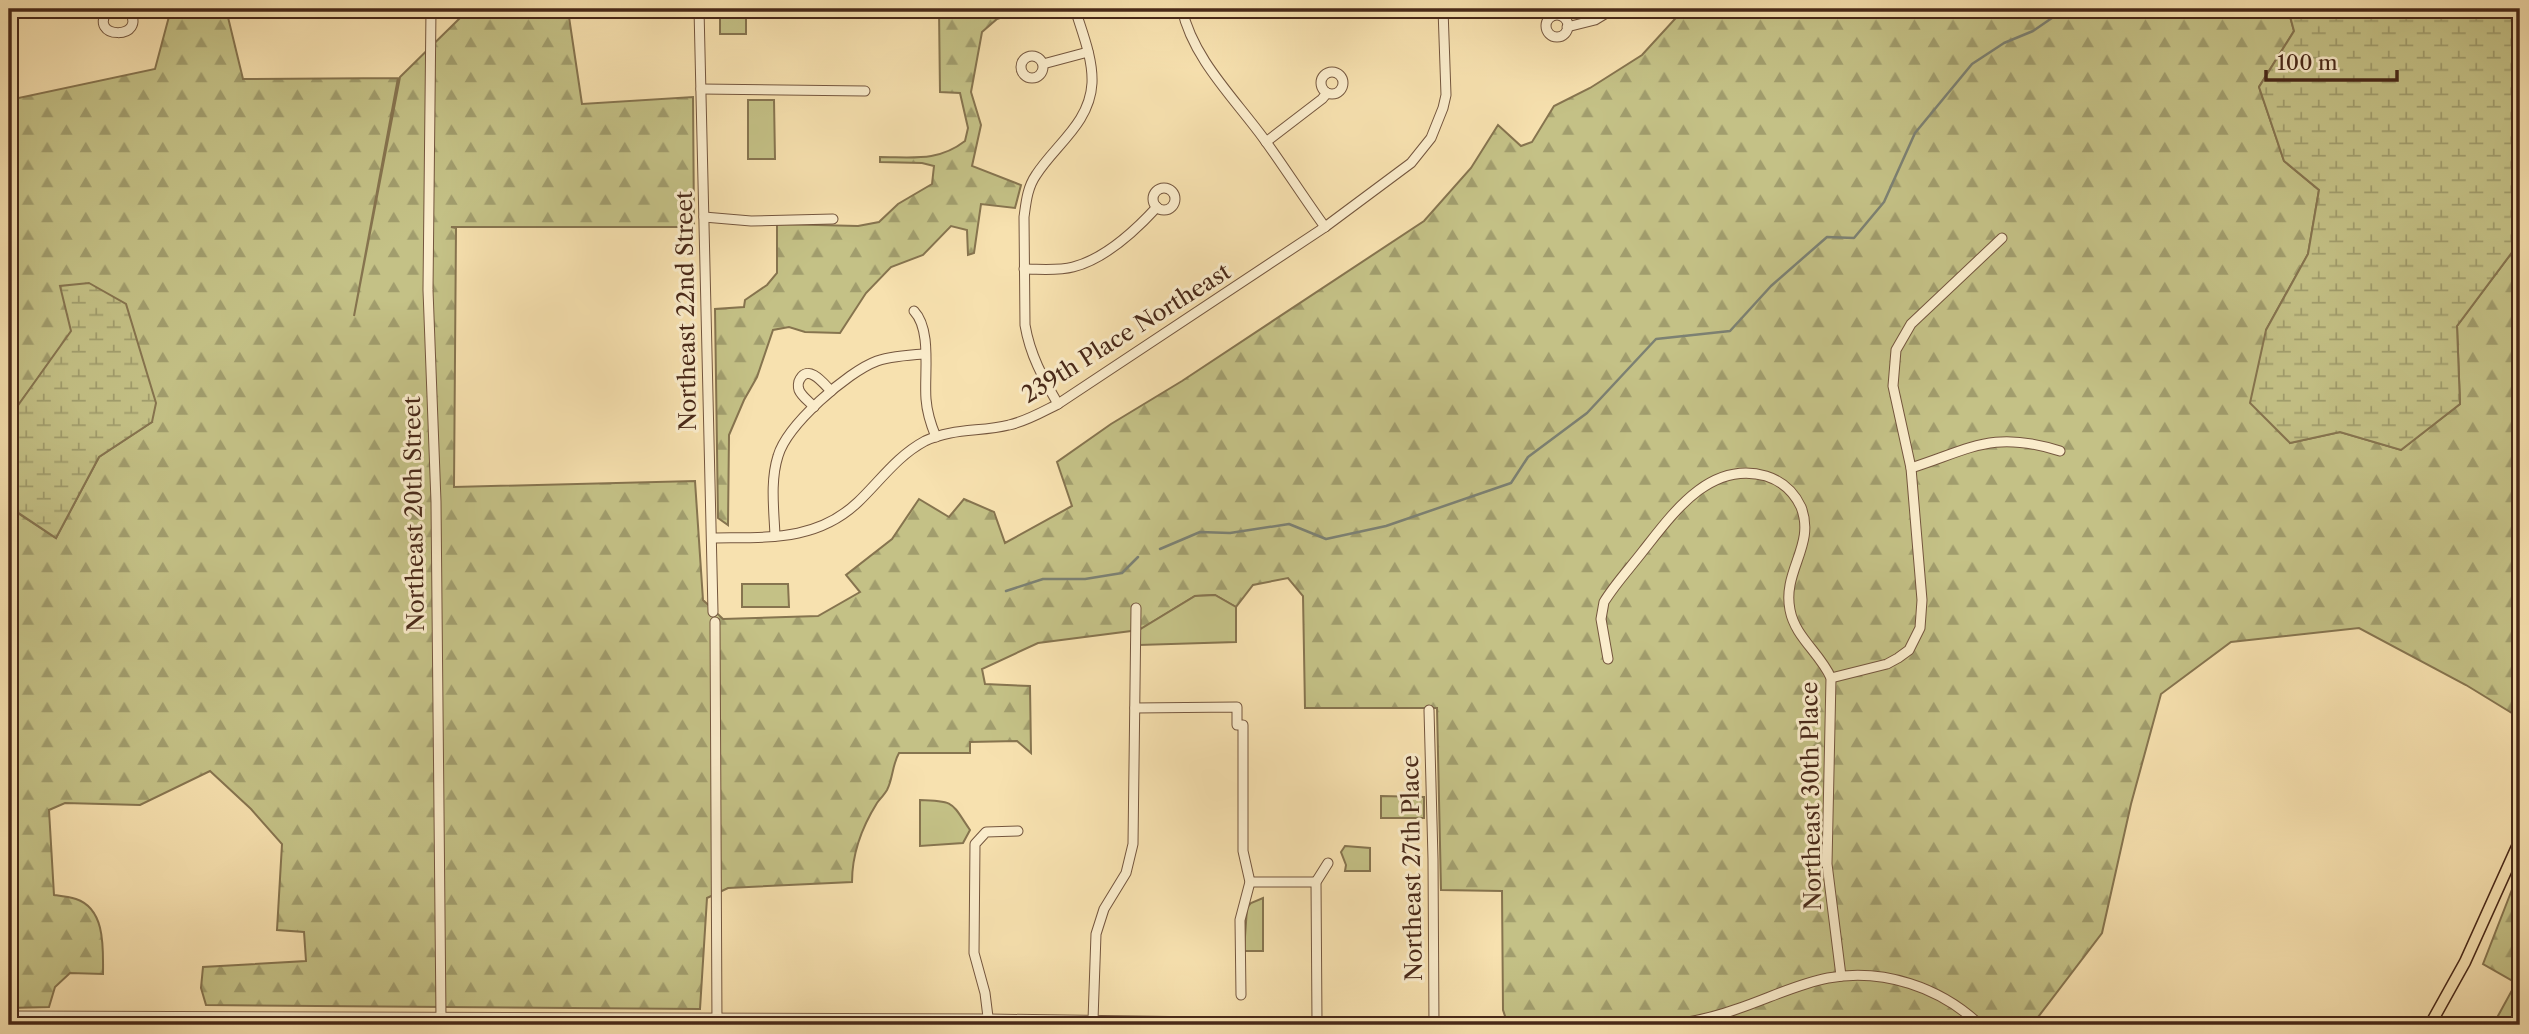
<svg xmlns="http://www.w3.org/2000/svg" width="2529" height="1034" font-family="'Libre Caslon Text',serif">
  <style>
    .forest { fill: url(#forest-firs); stroke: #86744f; stroke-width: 2 }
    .wetland { fill: url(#wetland-marsh); stroke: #86744f; stroke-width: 2 }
    .green { fill: #c4c186; stroke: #86744f; stroke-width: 2 }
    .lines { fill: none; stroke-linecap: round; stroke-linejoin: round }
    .stream { stroke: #7c8173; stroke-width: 2.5 }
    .minor-casing { stroke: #74563e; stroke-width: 11 }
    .major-casing { stroke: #482818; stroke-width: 13 }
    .minor { stroke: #faeccb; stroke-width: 9 }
    .major { stroke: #f7e1af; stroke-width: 10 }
    .labels { text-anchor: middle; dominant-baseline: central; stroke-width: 6; stroke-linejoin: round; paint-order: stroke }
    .street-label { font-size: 23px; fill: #482818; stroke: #faeccb }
  </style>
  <defs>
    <pattern id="forest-firs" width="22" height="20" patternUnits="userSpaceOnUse" patternTransform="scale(1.75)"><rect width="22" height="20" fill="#c4c186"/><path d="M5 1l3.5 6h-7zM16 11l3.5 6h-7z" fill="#a19d6d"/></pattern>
    <pattern id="wetland-marsh" width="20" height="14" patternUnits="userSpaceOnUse" patternTransform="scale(1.75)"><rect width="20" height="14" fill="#c4c186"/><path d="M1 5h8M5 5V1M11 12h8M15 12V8" fill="none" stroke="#a19d6d"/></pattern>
  </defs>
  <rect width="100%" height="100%" fill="#f7e1af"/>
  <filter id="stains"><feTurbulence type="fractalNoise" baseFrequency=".00286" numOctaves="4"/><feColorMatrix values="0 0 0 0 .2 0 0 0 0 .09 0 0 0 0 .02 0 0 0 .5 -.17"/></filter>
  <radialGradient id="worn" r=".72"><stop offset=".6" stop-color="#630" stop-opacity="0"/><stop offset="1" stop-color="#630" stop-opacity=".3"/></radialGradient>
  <g class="forest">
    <path d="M171 9H226L243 79 398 78 354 316 400 77 463 15 569 17 582 104 693 97 694 227H451L456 228 454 487 695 481 703 600 723 619 818 616 860 592 846 575 892 539 919 499 949 517 964 499 994 512 1005 543 1072 506 1057 462 1111 424 1182 381 1424 221 1471 168 1498 125 1521 146 1532 142 1554 106 1590 88 1642 55 1684 9H2288L2294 31 2259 87 2284 161 2319 190 2308 254 2266 330 2290 443 2340 432 2401 450 2460 404 2457 326 2516 247 2520 221V718L2466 685 2359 628 2231 642 2161 694 2131 804 2102 933 2032 1025H1508L1503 1010 1502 891 1441 890 1437 708H1305L1303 596 1288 578 1253 585 1236 607 1215 595 1195 596 1139 630 1038 643 982 669 985 684 1030 686 1031 753 1017 741 970 742V753H899C892 765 893 779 887 790 884 795 880 799 877 803 862 827 852 854 852 882L728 888 707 898 700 1009 206 1005 201 988 203 967 306 961 304 932 277 930 282 844 251 809 210 771 140 805 65 803 49 810 54 895C61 896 69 897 76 899 106 909 103 949 103 974L70 973 55 987 49 1007 9 1008V531L13 510 56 538 99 457 152 422 72 331 9 418V100L155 69Z"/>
    <path d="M939 9H971L972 12 1002 9H1051L1027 15 1012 14 997 19 982 32 971 92 981 125 972 166 1021 185 1015 208 981 204 974 253 968 255 967 230 951 226 923 255 891 267 866 293 840 333 805 332 789 327 773 330 757 377 744 400 729 435 728 525 718 518 715 309 744 307 745 300 767 285 777 273V224L858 226 879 222 898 204 932 184 934 166 922 163 880 162V157C912 157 938 162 965 141L968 128 960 93 940 92Z"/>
    <polygon points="2520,869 2520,1025 2493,1025 2516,983 2483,964"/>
  </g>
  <g class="wetland">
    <polygon points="2288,9 2520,9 2520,221 2516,247 2457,326 2460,404 2401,450 2340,432 2290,443 2250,403 2266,330 2308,254 2319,190 2284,161 2259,87 2294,31"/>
    <polygon points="89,283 126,304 156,403 152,422 99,457 56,538 14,510 9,531 9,418 71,331 60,286"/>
  </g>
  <g class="green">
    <rect x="720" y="9" width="26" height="25"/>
    <polygon points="748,100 774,100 775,159 748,159"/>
    <polygon points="742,584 788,584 789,607 742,607"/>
    <polygon points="1215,595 1236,607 1236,642 1139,645 1139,630 1195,596"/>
    <polygon points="1381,796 1424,797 1424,818 1381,818"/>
    <path d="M920 800C955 801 951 802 970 830L963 843 920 846Z"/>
    <polygon points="1345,846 1370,848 1370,871 1345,871 1346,865 1341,852"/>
    <polygon points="1263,898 1263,951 1244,951 1247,908 1251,903"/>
  </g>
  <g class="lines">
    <g class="stream">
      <polyline points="1160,549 1200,532 1230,533 1289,524 1326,539 1386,526 1511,483 1528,457 1587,413 1656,339 1730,331 1771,286 1827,237 1854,238 1884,202 1915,133 1972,64 2004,43 2033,31 2065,9"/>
      <polyline points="1006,591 1043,579 1085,579 1122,573 1138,557"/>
    </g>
    <defs>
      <g id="minor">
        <path d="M109 9C84 40 151 41 128 9"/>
        <polyline points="431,9 428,290 436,502 441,1018"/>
        <polyline points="699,9 713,612"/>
        <path d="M1182 9C1193 59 1235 99 1264 139 1285 168 1304 198 1325 227"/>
        <circle cx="1557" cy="26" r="11"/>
        <polyline points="1567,27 1595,20 1613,9"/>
        <circle cx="1032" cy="67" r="11"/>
        <polyline points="1043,64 1088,52"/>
        <circle cx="1332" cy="83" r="11"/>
        <polyline points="701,89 865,91"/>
        <polyline points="1266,142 1322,99 1327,93"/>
        <circle cx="1164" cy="199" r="11"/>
        <polyline points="704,217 751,221 833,219"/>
        <path d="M1024 269C1040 269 1058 271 1073 267 1105 259 1135 231 1157 207"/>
        <path d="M914 311C932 330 924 374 926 399 927 413 931 425 936 437"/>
        <path d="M1058 404C1043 378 1030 355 1025 325L1024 217C1026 203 1027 188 1036 175 1055 145 1090 123 1092 83 1093 58 1082 32 1075 9"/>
        <path d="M814 407C810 402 802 397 799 390 798 387 798 382 800 379 809 364 824 384 831 391"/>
        <path d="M1911 468C1973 448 1993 430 2060 451"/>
        <path d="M775 536C774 510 770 481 778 456 787 425 847 372 877 361 892 356 909 355 925 354"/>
        <path d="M712 538C766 537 816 542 858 502 880 481 897 456 925 441 952 428 981 432 1009 425 1027 421 1042 412 1058 404L1325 227 1411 163 1431 138 1443 108 1446 95 1443 9"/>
        <polyline points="715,622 717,1025"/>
        <path d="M1608 659 1601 619 1604 602C1615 584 1630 568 1643 551 1673 513 1710 460 1766 476 1782 481 1794 492 1801 507 1816 545 1782 571 1790 610 1795 637 1820 653 1831 678L1827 864 1841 976"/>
        <polyline points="1831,678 1887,664 1898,658 1909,650 1920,628 1922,600 1911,468 1893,386 1896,350 1911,324 2002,238"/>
        <polyline points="1135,708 1237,707 1237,725 1243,725 1243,851 1250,882 1240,920 1241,995"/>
        <polyline points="1429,710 1433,859 1434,1025"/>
        <polyline points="1250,882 1316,882"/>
        <polyline points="9,1016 990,1019 1420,1025"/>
        <polyline points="1093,1020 1096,934 1104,909 1126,873 1133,844 1136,608"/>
        <polyline points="1317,1022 1316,882 1328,863"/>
        <polyline points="989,1025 985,993 974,953 975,844 986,832 1018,831"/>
        <path d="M1670 1025C1692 1022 1715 1017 1737 1009 1767 999 1797 984 1828 978 1883 968 1940 987 1980 1025"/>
      </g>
      <polyline id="major" points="2430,1025 2465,962 2520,840"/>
    </defs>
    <use href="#minor" class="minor-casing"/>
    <use href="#major" class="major-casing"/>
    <use href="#minor" class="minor"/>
    <use href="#major" class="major"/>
  </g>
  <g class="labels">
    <g class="street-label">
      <text transform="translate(686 311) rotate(-91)">Northeast 22nd Street</text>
      <text transform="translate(1126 333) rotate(-32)">239th Place Northeast</text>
      <text transform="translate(414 514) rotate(-91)">Northeast 20th Street</text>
      <text transform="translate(1811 796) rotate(-91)">Northeast 30th Place</text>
      <text transform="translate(1412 868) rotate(-91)">Northeast 27th Place</text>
    </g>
  </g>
  <rect width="2529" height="1034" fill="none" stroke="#f7e1af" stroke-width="35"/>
  <rect x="10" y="10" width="2508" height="1013" fill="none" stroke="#482818" stroke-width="3.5"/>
  <rect x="18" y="18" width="2494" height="999" fill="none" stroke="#482818" stroke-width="2"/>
  <path d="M2266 70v10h131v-10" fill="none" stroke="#482818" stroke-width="3.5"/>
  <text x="2277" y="70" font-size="21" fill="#482818" stroke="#faeccb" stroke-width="5" paint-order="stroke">100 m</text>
  <rect width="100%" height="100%" filter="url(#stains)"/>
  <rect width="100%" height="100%" fill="url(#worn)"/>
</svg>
